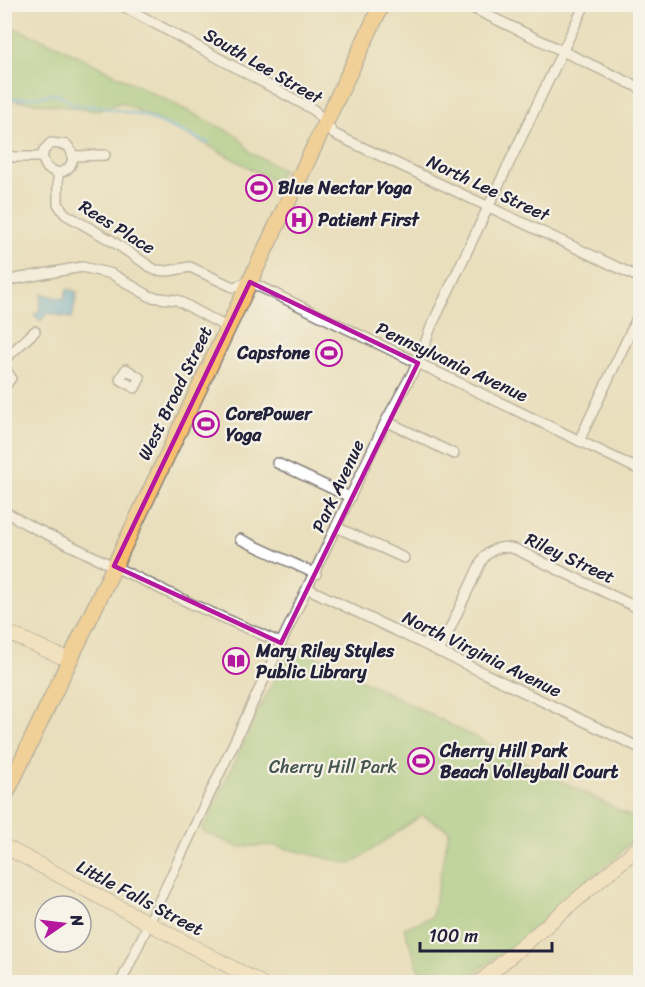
<svg xmlns="http://www.w3.org/2000/svg" width="645" height="987" font-family="Sriracha,sans-serif">
  <style>
    .green { fill: #92c87a; stroke: #5a755a; stroke-width: 1.5 }
    .water { fill: #64b1de; stroke: #436a8c; stroke-width: 1.5 }
    .lines { fill: none; stroke-linecap: round; stroke-linejoin: round }
    .stream { stroke: #64b1de; stroke-width: 3 }
    .street-casing { stroke: #86807c; stroke-width: 12 }
    .secondary-casing { stroke: #86807c; stroke-width: 16 }
    .primary-casing { stroke: #86807c; stroke-width: 18 }
    .street { stroke: #fff; stroke-width: 9 }
    .secondary { stroke: #fde5c4; stroke-width: 14 }
    .primary { stroke: #f9bf6c; stroke-width: 15 }
    .marked { fill: none; stroke: #b5179e; stroke-width: 4.5; stroke-linejoin: round }
    .labels { text-anchor: middle; dominant-baseline: central; stroke-width: 4.5; stroke-linejoin: round; paint-order: stroke }
    .street-label { font-size: 18px; fill: #22223b; stroke: #f7f3e8 }
    .poi-label { font-size: 18px; font-weight: bold; fill: #22223b; stroke: #f7f3e8; text-anchor: start }
    .park-label { font-size: 18px; fill: #44544e; stroke: #f7f3e8 }
  </style>
  <rect width="100%" height="100%" fill="#f7f3e8"/>
  <filter id="ink" filterUnits="userSpaceOnUse"><feTurbulence type="fractalNoise" baseFrequency=".0167" numOctaves="2"/><feDisplacementMap in="SourceGraphic" scale="12" xChannelSelector="R" yChannelSelector="G"/><feConvolveMatrix kernelMatrix="1 2 1 2 8 2 1 2 1" color-interpolation-filters="sRGB"/></filter>
  <filter id="wash" filterUnits="userSpaceOnUse"><feTurbulence type="fractalNoise" baseFrequency=".008" numOctaves="4" result="noise"/><feDisplacementMap in="SourceGraphic" scale="24" xChannelSelector="R" yChannelSelector="G"/><feGaussianBlur stdDeviation="1.35" result="paint"/><feColorMatrix in="noise" values="0 0 0 0 0 0 0 0 0 0 0 0 0 0 0 0 0 1.4 0 .05"/><feComposite in="paint" operator="in"/></filter>
  <g filter="url(#wash)">
    <rect width="100%" height="100%" fill="#e9dfbc"/>
    <g class="green">
      <polygon points="5,24 56,45 238,136 251,153 284,170 278,175 279,184 204,143 121,102 98,111 5,99"/>
      <polygon points="293,645 640,821 640,830 617,857 584,883 575,893 509,950 503,952 463,982 427,982 422,978 404,928 432,917 449,830 422,815 351,864 272,845 238,847 202,831 264,699"/>
    </g>
    <polygon class="water" points="67,289 77,292 72,318 48,313 40,321 34,315 39,311 42,294 64,299"/>
    <g class="lines">
      <polyline class="stream" points="4,97 16,99 58,94 74,105 101,107 145,116 208,143"/>
    </g>
  </g>
  <g filter="url(#ink)">
    <g class="lines">
      <defs>
        <g id="street">
          <polyline points="119,4 314,110 334,134 640,278"/>
          <polyline points="464,4 640,88"/>
          <polyline points="4,154 14,157 42,157"/>
          <polyline points="73,156 105,155"/>
          <path d="M42 157 44 150 51 143 67 145C77 156 73 170 58 173"/>
          <polyline points="42,157 47,168 58,173"/>
          <polyline points="58,173 58,204 65,214 112,241 155,270 168,271 190,267 233,287 250,282 640,470"/>
          <polyline points="4,281 82,267 112,274 151,297 177,300 228,328"/>
          <polyline points="4,360 35,331"/>
          <polyline points="4,366 11,378 4,388"/>
          <polygon points="126,369 140,378 135,388 120,379"/>
          <polyline points="386,421 454,454"/>
          <polyline points="579,441 640,312"/>
          <polyline points="277,463 350,497"/>
          <polyline points="4,511 28,525 194,605 281,643"/>
          <polyline points="336,527 404,558"/>
          <polyline points="240,539 316,574"/>
          <polyline points="309,589 640,748"/>
          <path d="M439 652 482 560C491 548 501 545 515 549L640 609"/>
          <polyline points="121,982 386,421 418,363 431,327 585,4"/>
        </g>
        <g id="secondary">
          <polyline points="4,631 69,660"/>
          <polyline points="4,846 259,982"/>
          <polyline points="480,982 640,846"/>
        </g>
        <polyline id="primary" points="4,798 382,4"/>
      </defs>
      <use href="#street" class="street-casing"/>
      <use href="#secondary" class="secondary-casing"/>
      <use href="#primary" class="primary-casing"/>
      <use href="#street" class="street"/>
      <use href="#secondary" class="secondary"/>
      <use href="#primary" class="primary"/>
    </g>
  </g>
  <path d="M0 0H645V987H0ZM250 282 418 363 281 643 114 566Z" fill="#e9dfbc" fill-opacity=".55" fill-rule="evenodd"/>
  <path class="marked" d="M250 282 418 363 281 643 114 566Z"/>
  <defs>
    <symbol id="stadium-ring" viewBox="-11 -11 22 22"><circle r="9.5" fill="#f7f3e8" stroke="#b5179e" stroke-width="1.5"/><path d="M0-5a6.5 5 0 1 0 0 10a6.5 5 0 1 0 0-10ZM-3.5-1.8h7v3.6h-7Z" fill="#b5179e"/></symbol>
    <symbol id="hospital-ring" viewBox="-11 -11 22 22"><circle r="9.5" fill="#f7f3e8" stroke="#b5179e" stroke-width="1.5"/><path d="M-5-5h3v3.5h4V-5h3V5h-3V1.5h-4V5h-3Z" fill="#b5179e"/></symbol>
    <symbol id="library-ring" viewBox="-11 -11 22 22"><circle r="9.5" fill="#f7f3e8" stroke="#b5179e" stroke-width="1.5"/><path d="M-6-4Q-3-5.5-.7-3.5V5Q-3 3-6 4ZM6-4Q3-5.5 .7-3.5V5Q3 3 6 4Z" fill="#b5179e"/></symbol>
  </defs>
  <g fill-rule="evenodd">
    <use href="#stadium-ring" x="244" y="173" width="30" height="30"/>
    <use href="#hospital-ring" x="284" y="205" width="30" height="30"/>
    <use href="#stadium-ring" x="314" y="338" width="30" height="30"/>
    <use href="#stadium-ring" x="191" y="409" width="30" height="30"/>
    <use href="#library-ring" x="221" y="646" width="30" height="30"/>
    <use href="#stadium-ring" x="406" y="746" width="30" height="30"/>
  </g>
  <g class="labels">
    <g class="street-label">
      <text transform="translate(263 66) rotate(30)">South Lee Street</text>
      <text transform="translate(488 188) rotate(25)">North Lee Street</text>
      <text transform="translate(117 227) rotate(32)">Rees Place</text>
      <text transform="translate(452 362) rotate(25)">Pennsylvania Avenue</text>
      <text transform="translate(175 393) rotate(-64)">West Broad Street</text>
      <text transform="translate(338 486) rotate(-65)">Park Avenue</text>
      <text transform="translate(570 558) rotate(25)">Riley Street</text>
      <text transform="translate(482 654) rotate(26)">North Virginia Avenue</text>
      <text transform="translate(140 898) rotate(28)">Little Falls Street</text>
    </g>
    <g class="poi-label">
      <text x="278" y="188">Blue Nectar Yoga</text>
      <text x="318" y="220">Patient First</text>
      <text x="310" y="353" text-anchor="end">Capstone</text>
      <text x="226" y="414">CorePower<tspan x="226" dy="21">Yoga</tspan></text>
      <text x="256" y="651">Mary Riley Styles<tspan x="256" dy="21">Public Library</tspan></text>
      <text x="440" y="751">Cherry Hill Park<tspan x="440" dy="21">Beach Volleyball Court</tspan></text>
    </g>
    <g class="park-label">
      <text x="333" y="767">Cherry Hill Park</text>
    </g>
  </g>
  <rect width="645" height="987" fill="none" stroke="#f7f3e8" stroke-width="24"/>
  <g transform="translate(63 924) rotate(76)"><circle r="28" fill="#f7f3e8" stroke="#a29fa3" stroke-width="1.5"/>
  <path d="M0-4.5L10 22L0 15L-10 22Z" fill="#b5179e"/>
  <text y="-9" font-size="16" font-weight="bold" text-anchor="middle" fill="#22223b">N</text>
  </g>
  <path d="M420 942v9h132v-9" fill="none" stroke="#22223b" stroke-width="3"/>
  <text x="429" y="942" font-size="18" fill="#22223b" stroke="#f7f3e8" stroke-width="4.5" paint-order="stroke">100 m</text>
</svg>
